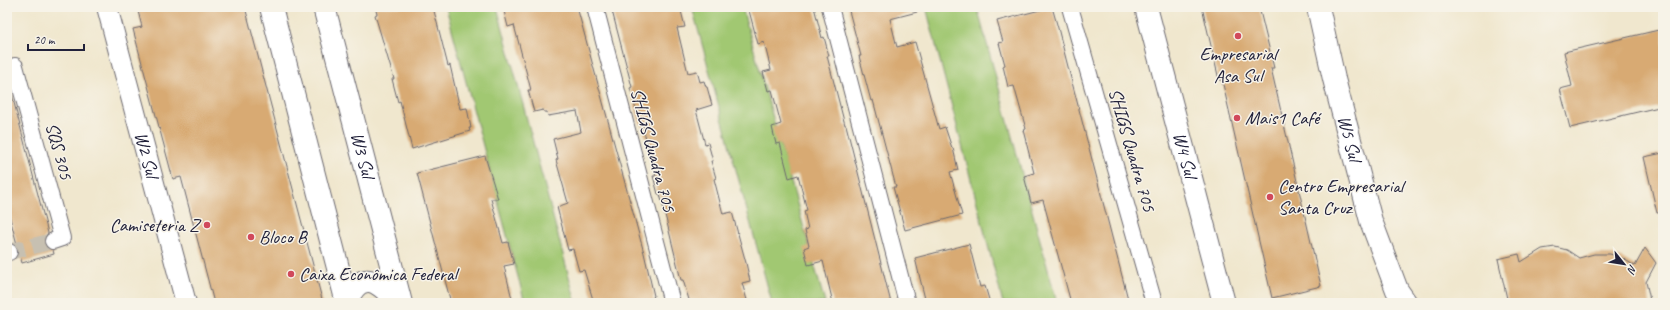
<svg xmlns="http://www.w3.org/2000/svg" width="1670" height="310" font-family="Caveat,sans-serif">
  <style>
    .green { fill: #a1c872; stroke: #627556 }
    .building { fill: #d8aa73 }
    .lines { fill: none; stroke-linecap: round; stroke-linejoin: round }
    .minor-tunnel { stroke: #c7c0b1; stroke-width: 16; stroke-dasharray: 16 8; stroke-linecap: butt }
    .minor-casing { stroke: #6a676e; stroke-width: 18 }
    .tertiary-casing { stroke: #6a676e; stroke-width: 22 }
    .secondary-casing { stroke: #6a676e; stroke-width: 24 }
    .primary-casing { stroke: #6a676e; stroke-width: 24 }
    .minor { stroke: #fff; stroke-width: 16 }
    .tertiary { stroke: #fff; stroke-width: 20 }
    .secondary { stroke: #fff; stroke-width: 22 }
    .primary { stroke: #fff; stroke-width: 22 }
    .poi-dot { fill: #d1495b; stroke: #f7f3e8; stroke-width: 1.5 }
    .labels { text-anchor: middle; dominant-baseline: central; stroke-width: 3; stroke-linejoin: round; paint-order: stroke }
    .poi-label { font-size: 19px; fill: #22223b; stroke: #f7f3e8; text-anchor: start }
    .street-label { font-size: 19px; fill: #22223b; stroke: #f7f3e8 }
  </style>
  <rect width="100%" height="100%" fill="#f7f3e8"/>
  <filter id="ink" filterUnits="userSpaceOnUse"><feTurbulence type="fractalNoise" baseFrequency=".025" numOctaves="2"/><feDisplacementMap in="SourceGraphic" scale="8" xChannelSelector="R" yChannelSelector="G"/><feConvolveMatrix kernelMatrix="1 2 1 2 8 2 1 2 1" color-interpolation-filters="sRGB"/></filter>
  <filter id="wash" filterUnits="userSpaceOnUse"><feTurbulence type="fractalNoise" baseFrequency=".012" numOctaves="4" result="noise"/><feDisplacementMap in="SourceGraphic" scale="16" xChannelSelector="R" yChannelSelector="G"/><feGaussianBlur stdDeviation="0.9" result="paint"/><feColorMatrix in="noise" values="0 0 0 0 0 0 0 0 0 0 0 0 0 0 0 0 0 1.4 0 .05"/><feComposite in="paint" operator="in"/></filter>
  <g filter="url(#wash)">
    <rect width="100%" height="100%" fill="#f0e7ce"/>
    <g class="green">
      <polygon points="446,7 497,7 576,303 525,303"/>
      <polygon points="692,7 742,7 825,303 772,303"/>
      <polygon points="926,7 977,7 1057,303 1003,303"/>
    </g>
    <g id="blocks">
      <g class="building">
        <polygon points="137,7 245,7 323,303 214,303 181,177 173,179 144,71 133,29 142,27"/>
        <polygon points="375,7 433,7 448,66 450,65 460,109 467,108 471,128 469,128 470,131 412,149 400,101 398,102 392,79 394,79 375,15 377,14"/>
        <polygon points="503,7 577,7 644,253 654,296 653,297 654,303 594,303 584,270 579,271 573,249 568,250 557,207 568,203 556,160 558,159 553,139 581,132 577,111 548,116 547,112 544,112 543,110 534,112 528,90 531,90 514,25 508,27"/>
        <polygon points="611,7 680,7 685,27 677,28 688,73 697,71 700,82 704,81 706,87 707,87 712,105 696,110 705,144 708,143 713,161 711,161 716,178 714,179 723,214 732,212 746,263 750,281 742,283 747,300 735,303 690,303 683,280 681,280 660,194 658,194 653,176 656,176 642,124 640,124 630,88 632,87"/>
        <polygon points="748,7 814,7 822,38 824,37 829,56 827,56 845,125 846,125 891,303 833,303 823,261 808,265 804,248 809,246 805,230 808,229 804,211 807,210 798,175 789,178 780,143 776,144 772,127 781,124 772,90 768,91 763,72 771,70 764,42 758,44"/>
        <polygon points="848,7 916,7 917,12 890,19 897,47 915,42 939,129 945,127 952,148 953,148 958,170 950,172 962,215 905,230 893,187 896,187 873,100 871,101 859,56 861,56"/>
        <polygon points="1052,7 1058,28 1129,303 1071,303 1043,200 1031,203 1024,176 1034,173 1023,130 1026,129 1014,86 1008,87 1003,66 1005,65 999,43 1003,42 997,21"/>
        <polygon points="1202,7 1259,7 1274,68 1271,68 1321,286 1272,298 1222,80 1219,80"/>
        <polygon points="1663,29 1663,106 1570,128 1560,89 1572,86 1564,52"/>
        <polygon points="12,95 48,233 44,239 44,244 47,248 53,250 54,254 22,263 7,207 7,96"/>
        <polygon points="1663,153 1663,212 1657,213 1644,157"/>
        <polygon points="485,156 498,199 491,199 503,243 508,242 514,264 504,266 513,303 451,303 417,173"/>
        <polygon points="969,244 980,287 985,286 990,303 926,303 915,258"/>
        <polygon points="1555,247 1567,250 1579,258 1594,254 1610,254 1622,258 1635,266 1645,248 1656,263 1646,282 1649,295 1650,303 1508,303 1498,259 1519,254 1521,262 1542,249"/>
      </g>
    </g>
  </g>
  <g filter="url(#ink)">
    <use href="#blocks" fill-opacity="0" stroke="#6a676e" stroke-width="1"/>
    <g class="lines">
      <polyline class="minor-tunnel" points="9,252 53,241"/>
      <defs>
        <g id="minor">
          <polyline points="595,7 672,303"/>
          <polyline points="830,7 907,303"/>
          <polyline points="1070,7 1154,303"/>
          <polyline points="15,66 62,238 53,241"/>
          <polyline points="7,252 9,252"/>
        </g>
        <g id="tertiary">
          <path id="s1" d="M107 7 186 303"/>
        </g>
        <g id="secondary">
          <path id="s2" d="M1146 7 1224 303"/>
          <path id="s3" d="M1318 7 1334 79 1371 221 1397 290 1406 303"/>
        </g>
        <g id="primary">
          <polyline points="271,7 347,303"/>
          <path id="s4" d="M324 7 401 303"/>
          <path d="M346 301C363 267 379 282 399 303"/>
        </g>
      </defs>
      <use href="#minor" class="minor-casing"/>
      <use href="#tertiary" class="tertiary-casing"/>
      <use href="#secondary" class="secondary-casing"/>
      <use href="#primary" class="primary-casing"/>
      <use href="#minor" class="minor"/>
      <use href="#tertiary" class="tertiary"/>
      <use href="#secondary" class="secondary"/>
      <use href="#primary" class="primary"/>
    </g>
  </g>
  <g class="poi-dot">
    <circle cx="1238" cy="36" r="4"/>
    <circle cx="1237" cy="118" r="4"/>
    <circle cx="1270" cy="197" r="4"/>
    <circle cx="207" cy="225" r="4"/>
    <circle cx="251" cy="237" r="4"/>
    <circle cx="291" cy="274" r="4"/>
  </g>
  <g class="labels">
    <g class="poi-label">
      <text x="1238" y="54" text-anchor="middle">Empresarial<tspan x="1238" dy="22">Asa Sul</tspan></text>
      <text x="1245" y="118">Mais1 Café</text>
      <text x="1278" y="186">Centro Empresarial<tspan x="1278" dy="22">Santa Cruz</tspan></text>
      <text x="199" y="225" text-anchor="end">Camiseteria Z</text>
      <text x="259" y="237">Bloco B</text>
      <text x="299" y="274">Caixa Econômica Federal</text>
    </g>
    <g class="street-label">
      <text stroke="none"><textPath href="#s3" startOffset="135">W5 Sul</textPath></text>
      <text transform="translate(653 150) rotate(75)">SHIGS Quadra 705</text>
      <text transform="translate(1132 150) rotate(74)">SHIGS Quadra 705</text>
      <text transform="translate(59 151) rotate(75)">SQS 305</text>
      <text stroke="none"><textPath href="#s1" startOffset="153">W2 Sul</textPath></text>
      <text stroke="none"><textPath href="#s4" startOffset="153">W3 Sul</textPath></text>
      <text stroke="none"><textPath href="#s2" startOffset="153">W4 Sul</textPath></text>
    </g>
  </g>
  <rect width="1670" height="310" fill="none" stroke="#f7f3e8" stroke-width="24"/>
  <g transform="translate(1624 264) rotate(120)" stroke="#f7f3e8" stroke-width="3" paint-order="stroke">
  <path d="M0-3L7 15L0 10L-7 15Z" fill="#22223b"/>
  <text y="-6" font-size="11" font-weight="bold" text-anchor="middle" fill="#22223b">N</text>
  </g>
  <path d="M28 44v6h56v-6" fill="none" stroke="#22223b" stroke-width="2"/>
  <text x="34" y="44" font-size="12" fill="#22223b" stroke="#f7f3e8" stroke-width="3" paint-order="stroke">20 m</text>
</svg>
